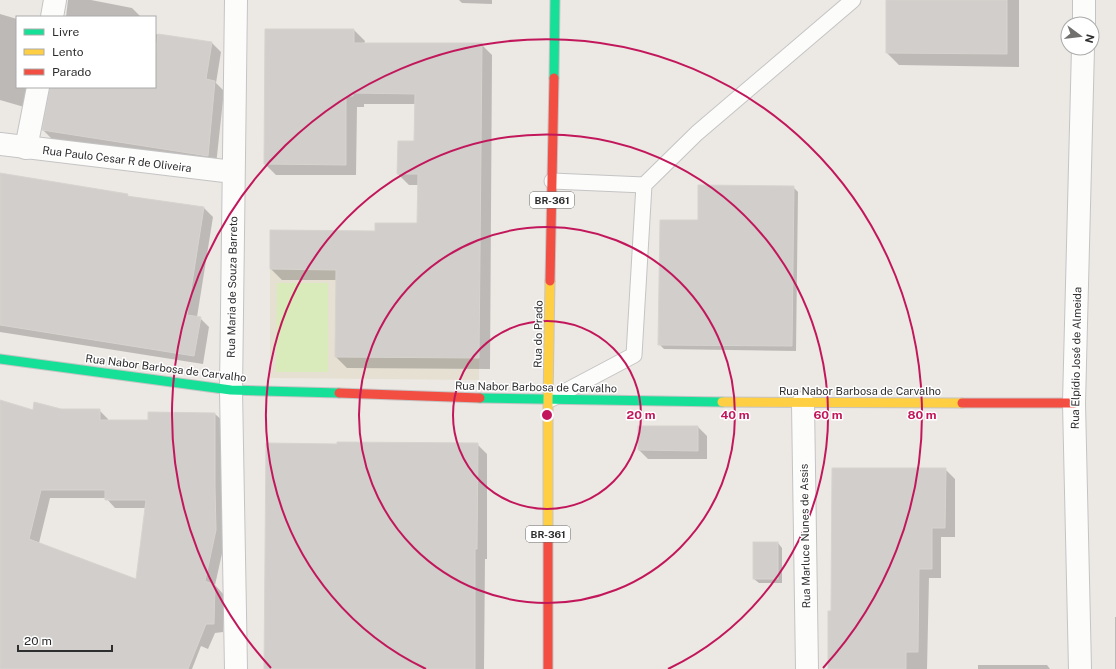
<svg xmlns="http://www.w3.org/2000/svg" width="1116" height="669" font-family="'Public Sans',sans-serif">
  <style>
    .education { fill: #e6e0d3 }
    .pitch { fill: #d9eabb }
    .shadow { fill: #0003; fill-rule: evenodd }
    .building { fill: #d1cecb; stroke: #d7d4d0; fill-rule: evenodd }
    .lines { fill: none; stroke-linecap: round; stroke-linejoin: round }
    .lane-casing { stroke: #c5c4c5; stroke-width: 17 }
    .street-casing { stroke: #c5c4c5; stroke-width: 24 }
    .fast-casing { stroke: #c5c4c5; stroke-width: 11 }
    .slow-casing { stroke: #c5c4c5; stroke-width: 11 }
    .jam-casing { stroke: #c5c4c5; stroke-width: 11 }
    .lane { stroke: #fcfcfb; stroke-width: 15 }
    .street { stroke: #fcfcfb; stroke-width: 22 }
    .fast { stroke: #16e098; stroke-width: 9 }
    .slow { stroke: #ffcf43; stroke-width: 9 }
    .jam { stroke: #f24e42; stroke-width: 9 }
    .ring { fill: none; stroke: #c2185b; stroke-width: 2 }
    .labels { text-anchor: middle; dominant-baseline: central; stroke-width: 3; stroke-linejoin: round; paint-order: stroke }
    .shield { fill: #fff; stroke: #6d6d6d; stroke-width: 1 }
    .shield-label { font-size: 10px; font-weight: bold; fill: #2e2e2e }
    .street-label { font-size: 11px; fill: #2e2e2e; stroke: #fff }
    .centre { fill: #c2185b; stroke: #fff; stroke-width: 2 }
    .ring-label { font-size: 12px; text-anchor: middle; font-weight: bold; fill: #c2185b; stroke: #fff; stroke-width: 3; stroke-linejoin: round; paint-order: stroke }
  </style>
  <rect width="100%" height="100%" fill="#ece8e4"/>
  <polygon class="education" points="270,269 480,270 479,380 270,378"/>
  <polygon class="pitch" points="277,283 328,283 328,372 276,372"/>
  <g class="shadow">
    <polygon points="68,0 91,0 132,8 141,17 66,17"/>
    <polygon points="459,0 492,0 492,4 462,3"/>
    <polygon points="887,0 1019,0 1019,67 899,65 887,53"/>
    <polygon points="0,14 17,19 17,87 39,87 31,109 0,100"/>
    <polygon points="354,30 365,41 364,44 481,44 492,55 490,369 347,368 336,357 337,280 282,280 271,269 376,232 418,224 418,185 409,185 398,174 415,142 415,104 364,104 364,107 357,107 356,175 276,175 265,164"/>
    <polygon points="155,34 212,43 221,52 216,83 224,91 216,165 52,139 43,130 51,87 155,87"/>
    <polygon points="0,174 127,195 130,197 204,208 213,217 197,317 200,318 209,327 203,364 0,332"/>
    <polygon points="793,187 798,192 796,351 664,349 659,344 699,222"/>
    <path d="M0 401 33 411 99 410 108 419V421H149L215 414 224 422 225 540 215 585 224 595 223 632 215 633 208 649 201 646 192 669H0ZM50 498H106L115 508H146L137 581 39 543Z"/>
    <polygon points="698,427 707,436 707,459 648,459 639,450"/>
    <polygon points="477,444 487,454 487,559 485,559 484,669 265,669"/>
    <polygon points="945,469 955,479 955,537 941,537 941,578 929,578 927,669 829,669 832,612"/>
    <polygon points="778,543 782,548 782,583 759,583 754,579"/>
    <rect x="1115" y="617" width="1" height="52"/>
    <polygon points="978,665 1047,665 1050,669 978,669"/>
  </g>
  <g class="building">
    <polygon points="886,0 1007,0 1007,54 886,53"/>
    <polygon points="265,29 354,29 354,43 482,43 479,358 335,357 336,270 270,269 270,230 375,231 375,223 417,223 418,174 397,174 398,141 414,141 415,94 353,93 353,96 346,96 346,165 264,164"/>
    <polygon points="158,34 212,42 206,79 215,81 208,156 42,130 50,87 155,87 155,56"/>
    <polygon points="0,173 128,194 127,196 204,207 187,315 201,317 194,356 0,325"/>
    <polygon points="698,185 794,186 792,346 658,345 660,220 698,220"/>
    <path d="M0 400 33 410 34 402 61 409H100V420H148V412L215 413V486L216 530 205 581 215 585 214 624H206L188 669H0ZM41 490H105V500H146L136 579 29 539Z"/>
    <polygon points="638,426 698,426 698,451 638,450"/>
    <polygon points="337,442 478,443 477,549 475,549 475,669 264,669 266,443 337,444"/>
    <polygon points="832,468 946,468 945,528 932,528 932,569 919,569 918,652 906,652 906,669 828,669 828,611 831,611"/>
    <rect x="753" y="542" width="25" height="37"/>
  </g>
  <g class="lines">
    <defs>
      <g id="lane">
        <polyline points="552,181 644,185"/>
        <polyline points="551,399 634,355 644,185 697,133 853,0"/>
      </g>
      <g id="street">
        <polyline points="236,0 231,390 236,669"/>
        <polyline points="52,17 55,0"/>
        <polyline points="1084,24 1084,0"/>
        <polyline points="0,144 233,172"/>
        <polyline points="26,148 38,87"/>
        <polyline points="803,403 807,669"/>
        <polyline points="1080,669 1074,403 1083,48"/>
      </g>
      <g id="fast">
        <polyline points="554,78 555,0"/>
        <polyline points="0,359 231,390 339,393"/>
        <polyline points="480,398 722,402"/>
      </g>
      <g id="slow">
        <polyline points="722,402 962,403"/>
        <polyline points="548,531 548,400 550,281"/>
      </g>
      <g id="jam">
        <polyline points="550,281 554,78"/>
        <polyline points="339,393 480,398"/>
        <polyline points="962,403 1074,403"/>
        <polyline points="548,531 548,669"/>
      </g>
    </defs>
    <use href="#lane" class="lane-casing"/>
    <use href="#street" class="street-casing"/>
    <use href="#fast" class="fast-casing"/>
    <use href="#slow" class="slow-casing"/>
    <use href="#jam" class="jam-casing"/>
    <use href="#lane" class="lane"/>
    <use href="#street" class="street"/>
    <use href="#fast" class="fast"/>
    <use href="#slow" class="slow"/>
    <use href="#jam" class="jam"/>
  </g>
  <g class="ring">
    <circle cx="547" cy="415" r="94"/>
    <circle cx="547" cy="415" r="188"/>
    <path d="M426 669A281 281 0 1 1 668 669"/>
    <path d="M271 668A375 375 0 1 1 823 668"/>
  </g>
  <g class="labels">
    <g class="shield">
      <rect x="530" y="192" width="44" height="16" rx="3"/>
      <rect x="526" y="526" width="44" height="16" rx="3"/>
    </g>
    <g class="shield-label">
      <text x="552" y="200">BR-361</text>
      <text x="548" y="534">BR-361</text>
    </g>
    <g class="street-label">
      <text transform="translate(117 159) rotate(7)">Rua Paulo Cesar R de Oliveira</text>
      <text transform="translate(232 287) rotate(-89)">Rua Maria de Souza Barreto</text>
      <text transform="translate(538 334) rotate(-89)">Rua do Prado</text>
      <text transform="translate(1076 358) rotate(-89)">Rua Elpídio José de Almeida</text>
      <text transform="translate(166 368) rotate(7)">Rua Nabor Barbosa de Carvalho</text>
      <text transform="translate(536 387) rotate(1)">Rua Nabor Barbosa de Carvalho</text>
      <text x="860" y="391">Rua Nabor Barbosa de Carvalho</text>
      <text transform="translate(805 536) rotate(-91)">Rua Marluce Nunes de Assis</text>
    </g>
  </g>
  <circle cx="547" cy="415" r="6" class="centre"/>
  <g class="ring-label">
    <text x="641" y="419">20 m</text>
    <text x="735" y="419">40 m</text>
    <text x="828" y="419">60 m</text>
    <text x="922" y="419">80 m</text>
  </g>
  <rect x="16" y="16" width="140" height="72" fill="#ffffff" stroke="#ababab"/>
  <rect x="24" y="29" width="20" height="6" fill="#16e098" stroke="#ababab"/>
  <text x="52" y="36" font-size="12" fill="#2e2e2e">Livre</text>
  <rect x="24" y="49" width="20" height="6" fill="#ffcf43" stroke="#ababab"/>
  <text x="52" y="56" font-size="12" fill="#2e2e2e">Lento</text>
  <rect x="24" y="69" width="20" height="6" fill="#f24e42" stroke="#ababab"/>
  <text x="52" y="76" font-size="12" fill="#2e2e2e">Parado</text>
  <g transform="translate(1080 36) rotate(105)"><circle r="19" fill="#ffffff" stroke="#ababab"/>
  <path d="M0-3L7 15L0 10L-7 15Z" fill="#706f6e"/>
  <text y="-6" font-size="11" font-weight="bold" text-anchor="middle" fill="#2e2e2e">N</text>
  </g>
  <path d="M18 645v6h94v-6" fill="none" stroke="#2e2e2e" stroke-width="2"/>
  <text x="24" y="645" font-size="12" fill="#2e2e2e" stroke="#ffffff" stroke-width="3" paint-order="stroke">20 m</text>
</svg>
